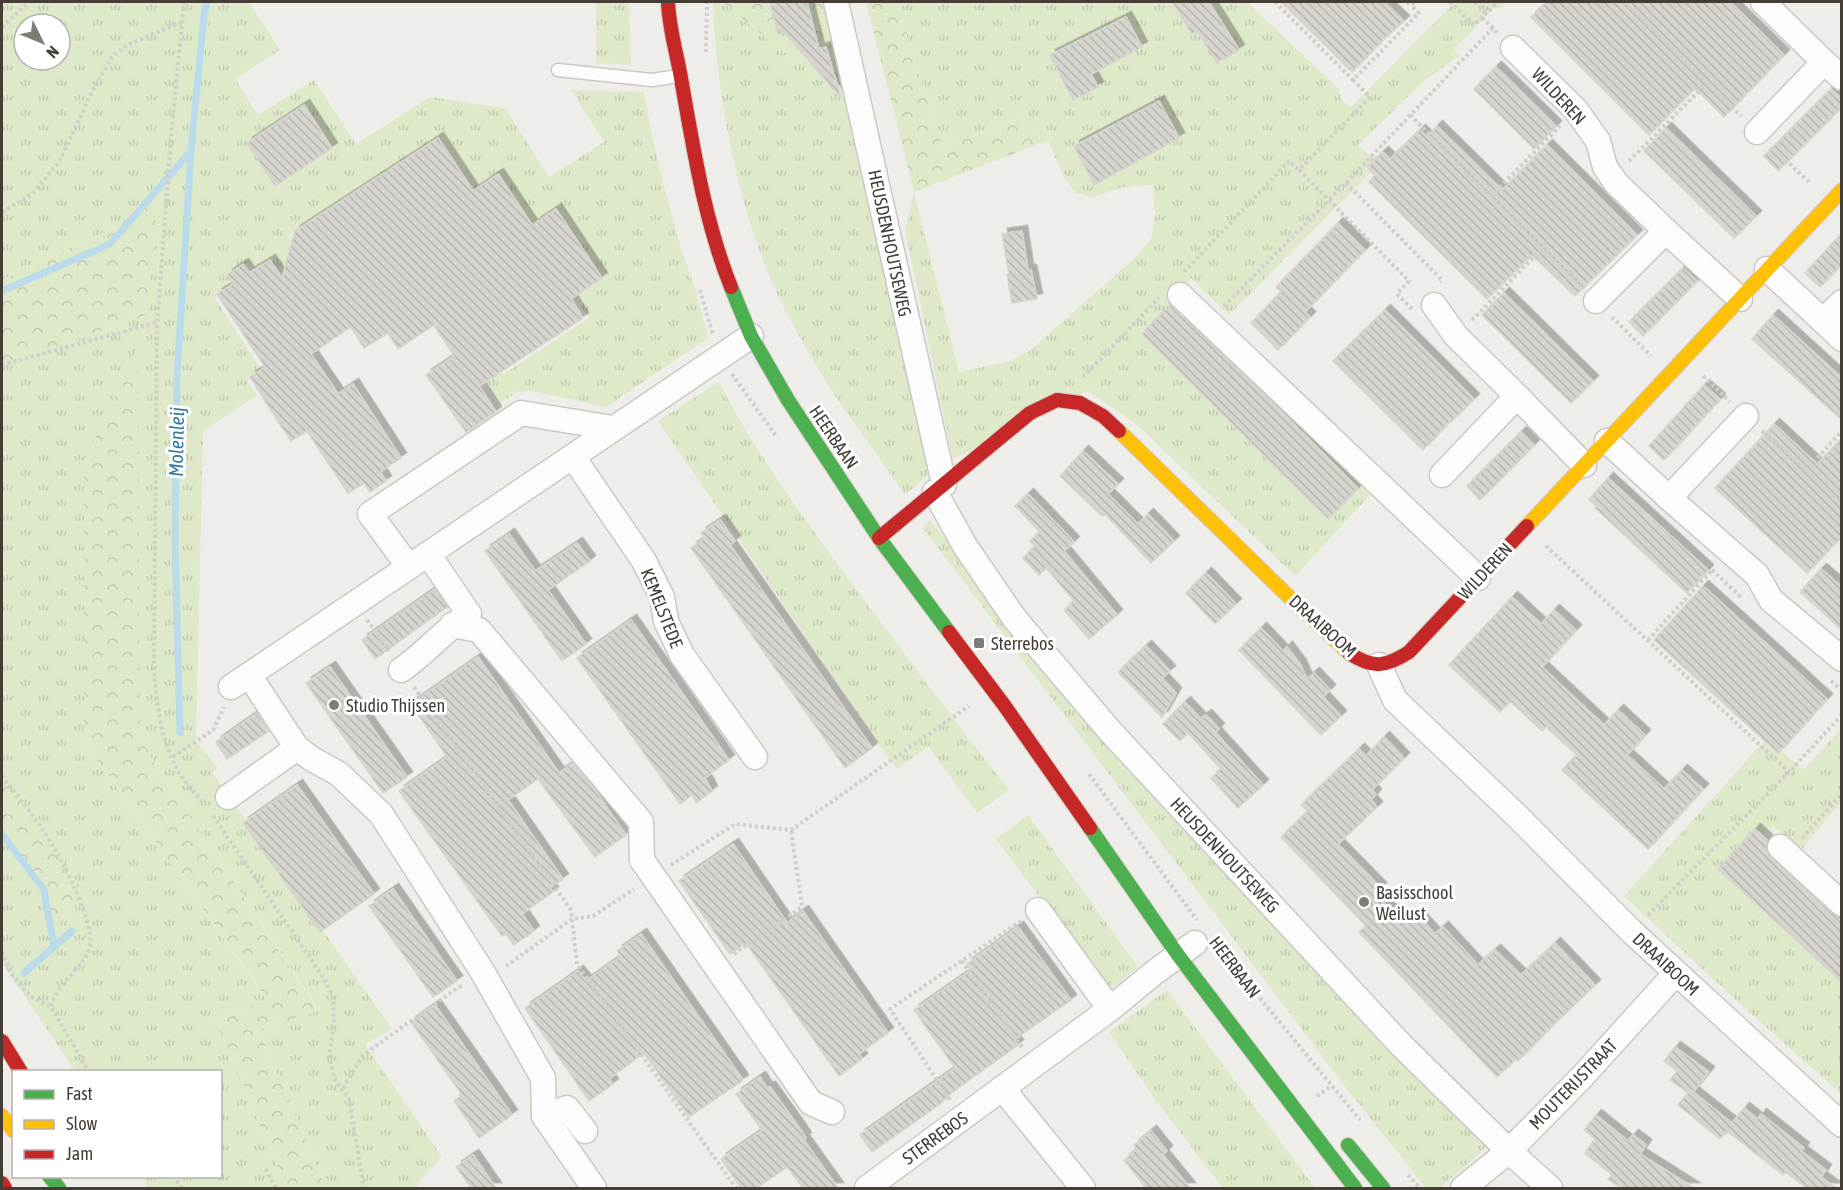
<svg xmlns="http://www.w3.org/2000/svg" width="1843" height="1190" font-family="'Asap Condensed',sans-serif">
  <style>
    .grass { fill: url(#grass-tufts); fill-rule: evenodd }
    .forest { fill: url(#forest-crowns) }
    .lines { fill: none; stroke-linecap: round; stroke-linejoin: round }
    .stream { stroke: #bbdbeb; stroke-width: 7 }
    .building { fill: url(#building-back-hatch); stroke: #d7d4cf; stroke-width: 1.5; filter: url(#shadow) }
    .lane-casing { stroke: #ccc9c5; stroke-width: 15 }
    .street-casing { stroke: #ccc9c5; stroke-width: 27 }
    .fast-casing { stroke: #cecac0; stroke-width: 16 }
    .slow-casing { stroke: #cecac0; stroke-width: 16 }
    .jam-casing { stroke: #cecac0; stroke-width: 16 }
    .path { stroke: #d0cdcb; stroke-width: 4; stroke-dasharray: 3 3; stroke-linecap: butt }
    .lane { stroke: #fdfcfc; stroke-width: 12 }
    .street { stroke: #fdfcfc; stroke-width: 24 }
    .fast { stroke: #4caf50; stroke-width: 14 }
    .slow { stroke: #ffc107; stroke-width: 14 }
    .jam { stroke: #c62828; stroke-width: 14 }
    .poi-dot { fill: #807b75; stroke: #fff; stroke-width: 2 }
    .labels { text-anchor: middle; dominant-baseline: central; stroke-width: 6; stroke-linejoin: round; paint-order: stroke }
    .street-label { font-size: 18px; fill: #453e36; stroke: #fff }
    .poi-label { font-size: 18px; fill: #453e36; stroke: #fff; text-anchor: start }
    .water-label { font-size: 20px; font-style: italic; fill: #337aa3; stroke: #fff }
  </style>
  <defs>
    <pattern id="grass-tufts" width="24" height="20" patternUnits="userSpaceOnUse" patternTransform="scale(1.5)"><rect width="24" height="20" fill="#dee9ca"/><path d="M3 7l-1-3M5 7V3M7 7l1-3M15 17l-1-3M17 17v-4M19 17l1-3" fill="none" stroke="#c0c9ae"/></pattern>
    <pattern id="forest-crowns" width="20" height="18" patternUnits="userSpaceOnUse" patternTransform="scale(1.5)"><rect width="20" height="18" fill="#dee9ca"/><path d="M2 6a3 3 0 1 1 6 0M12 15a3 3 0 1 1 6 0" fill="none" stroke="#c0c9ae"/></pattern>
    <pattern id="building-back-hatch" width="6" height="6" patternUnits="userSpaceOnUse" patternTransform="scale(1.5)"><rect width="6" height="6" fill="#d7d4d0"/><path d="M-1 5l2 2M0 0l6 6M5-1l2 2" fill="none" stroke="#bab7b3"/></pattern>
    <filter id="shadow"><feDropShadow dx="5.5" dy="-5.5" stdDeviation="0" flood-color="#0004"/></filter>
  </defs>
  <rect width="100%" height="100%" fill="#efede9"/>
  <g class="grass">
    <path d="M4 2H249L280 50 235 79 258 115 314 80 356 144 430 97 505 108 549 177 604 142 571 90 644 92 652 136 662 178 680 246 696 291 708 338 606 407 531 391 517 392 499 404 477 371 494 360 504 374 589 318 573 295 534 226 500 174 475 190 442 140 405 164 393 195 379 175 289 235 341 314 315 331 268 260 251 271 245 263 227 274 233 284 214 297 262 371 247 381 257 395 203 431 196 741 218 768 212 772 392 1029 365 1044 442 1157 420 1180 416 1188H326L259 1030 319 1010 151 757 144 743 140 723 84 741 267 1000 215 1019 286 1188H148L144 1177 220 1176V1072L75 1071 2 963V829L50 894 48 944 80 886 2 776V366L148 315 158 188 115 227 2 280V4ZM24 24H60V60H24Z"/>
    <polygon points="596,2 629,2 631,65 596,63"/>
    <path d="M713 2H723L771 42 846 98 919 422 929 474 905 495C882 461 857 428 834 394 808 354 776 298 760 252 733 178 715 81 713 2Z"/>
    <polygon points="900,2 1247,2 1339,89 1341,99 1351,107 1455,2 1506,2 1499,9 1495,7 1454,49 1459,56 1425,80 1358,145 1379,164 1229,315 1191,278 1169,300 1370,495 1295,576 1136,424 1088,391 953,459 905,231 914,192 959,372 1010,361 1030,350 1136,257 1151,239 1155,214 1153,185 1123,187 1093,197 1076,193 1065,179 1048,141 1039,144 1027,116 942,147 897,5"/>
    <path d="M719 382C754 451 801 514 846 576 900 648 953 719 1009 790L977 813 929 747 896 769 658 421Z"/>
    <polygon points="929,520 940,532 993,604 1487,1145 1480,1153 1441,1187 1439,1188 1426,1188 1350,1093 923,528"/>
    <polygon points="1841,729 1841,802 1802,849 1773,826 1755,845 1841,922 1841,1094 1728,993 1624,896 1767,738 1803,770"/>
    <polygon points="1028,815 1138,967 1109,990 996,839"/>
    <polygon points="1167,990 1315,1188 1223,1188 1156,1101 1109,1032"/>
  </g>
  <g class="forest">
    <polygon points="723,2 826,2 846,98 771,42"/>
    <polygon points="866,2 900,2 897,5 942,147 1028,116 1039,144 914,192"/>
    <polygon points="158,187 148,315 2,366 2,280 115,227"/>
    <polygon points="138,347 140,723 144,743 151,757 319,1011 259,1030 326,1188 286,1188 215,1019 267,999 84,741 84,462"/>
    <polygon points="2,776 80,886 48,945 50,894 2,829"/>
  </g>
  <g class="lines">
    <g class="stream">
      <polyline points="2,291 110,244 190,152"/>
      <polyline points="180,733 175,540 177,376 191,151 204,15 207,2"/>
      <polyline points="2,834 44,890 54,947"/>
      <polyline points="24,973 72,931"/>
    </g>
  </g>
  <g class="building">
    <polygon points="770,2 807,2 819,49 826,47 841,98 784,32 778,34"/>
    <polygon points="1172,2 1209,2 1239,50 1217,63 1197,31 1192,34"/>
    <polygon points="1281,2 1384,2 1404,21 1381,42 1352,72"/>
    <polygon points="1547,2 1730,2 1784,55 1724,117 1695,88 1649,135 1531,17"/>
    <polygon points="1126,17 1142,47 1091,74 1098,87 1073,100 1050,55"/>
    <polygon points="1496,67 1556,126 1534,149 1474,89"/>
    <polygon points="1831,89 1842,99 1842,107 1778,171 1764,156"/>
    <polygon points="1159,101 1179,138 1094,185 1074,146"/>
    <polygon points="304,105 332,148 275,186 247,143"/>
    <polygon points="1437,126 1502,190 1547,145 1637,235 1575,296 1532,255 1487,299 1369,182 1375,175 1367,167 1383,152 1390,159 1420,130 1427,137"/>
    <polygon points="1666,128 1756,216 1734,238 1644,151"/>
    <polygon points="438,138 473,191 498,174 532,225 556,209 602,278 571,299 583,318 479,386 496,412 466,432 426,375 454,356 434,325 398,349 388,333 364,348 351,327 311,354 338,394 353,384 401,458 380,472 386,481 370,492 364,483 348,493 307,431 291,441 279,423 250,377 265,367 217,294 233,284 227,275 243,264 249,273 270,260 282,278 295,231"/>
    <polygon points="1338,223 1365,250 1305,312 1310,317 1278,350 1251,323 1281,292 1276,287"/>
    <polygon points="1022,231 1028,270 1031,270 1037,299 1012,303 1007,275 1009,274 1002,234"/>
    <polygon points="1842,233 1842,264 1820,287 1805,273"/>
    <polygon points="1683,268 1697,281 1643,336 1629,322"/>
    <polygon points="1504,293 1593,381 1571,403 1482,315"/>
    <polygon points="1170,305 1267,397 1358,488 1328,519 1142,334"/>
    <polygon points="1385,310 1474,399 1452,421 1451,420 1423,450 1333,361"/>
    <polygon points="1773,315 1842,378 1842,420 1752,339"/>
    <polygon points="1704,385 1720,399 1664,460 1649,446"/>
    <polygon points="1774,424 1817,464 1842,438 1842,536 1807,573 1715,488"/>
    <polygon points="1521,432 1534,445 1480,500 1467,486"/>
    <polygon points="1083,451 1118,484 1108,494 1138,524 1148,514 1174,541 1151,563 1105,514 1102,516 1060,476"/>
    <polygon points="1608,478 1708,570 1687,593 1595,508 1597,507 1589,499"/>
    <polygon points="1028,494 1074,542 1064,551 1117,615 1089,639 1064,610 1074,601 1046,568 1039,575 1023,558 1035,546 1030,541 1040,532 1015,506"/>
    <polygon points="720,520 735,541 730,545 872,748 845,768 691,548 705,538 701,533"/>
    <polygon points="509,534 535,571 577,543 590,561 548,590 586,644 562,661 485,551"/>
    <polygon points="1821,569 1842,587 1842,630 1800,592"/>
    <polygon points="1206,573 1236,604 1215,624 1186,593"/>
    <polygon points="1703,586 1827,699 1778,753 1654,640"/>
    <polygon points="435,589 447,607 375,659 362,640"/>
    <polygon points="1512,597 1541,624 1554,610 1576,630 1542,667 1604,725 1618,710 1645,735 1627,755 1664,789 1682,770 1703,789 1648,849 1562,770 1577,755 1546,727 1542,731 1510,701 1500,712 1449,665"/>
    <polygon points="631,620 729,760 705,778 712,791 696,803 692,795 680,804 577,658"/>
    <polygon points="1261,628 1283,651 1287,647 1300,664 1307,679 1314,673 1330,690 1323,697 1341,716 1321,735 1239,650"/>
    <polygon points="1146,646 1170,671 1162,678 1176,693 1162,717 1118,672"/>
    <polygon points="478,657 559,773 573,763 590,783 626,835 595,857 538,779 508,800 563,879 550,888 553,892 522,914 534,931 514,945 506,934 502,936 399,791 447,757 411,704"/>
    <polygon points="330,667 407,777 383,793 306,683"/>
    <polygon points="1185,702 1201,719 1206,715 1219,729 1215,732 1263,785 1238,808 1211,778 1221,769 1188,733 1180,741 1163,724"/>
    <polygon points="257,713 269,731 227,759 216,742"/>
    <polygon points="1384,737 1404,758 1372,790 1376,794 1371,800 1377,807 1338,844 1381,888 1375,894 1400,919 1404,915 1410,921 1417,914 1435,934 1443,927 1478,965 1495,950 1521,975 1555,943 1595,985 1550,1028 1518,1061 1516,1059 1497,1077 1359,932 1366,926 1281,837 1308,811 1301,805 1359,749 1366,756"/>
    <polygon points="297,785 374,894 320,932 243,823"/>
    <polygon points="1755,829 1768,841 1766,851 1770,857 1842,922 1842,982 1718,869"/>
    <polygon points="733,844 787,923 803,911 888,1033 859,1054 862,1059 839,1076 746,943 730,954 679,881"/>
    <polygon points="393,889 457,981 433,997 369,906"/>
    <polygon points="1018,927 1071,1000 1014,1040 1018,1045 950,1094 939,1105 872,1152 860,1135 955,1068 914,1010 971,970 967,964"/>
    <polygon points="641,934 743,1080 689,1117 644,1053 609,1079 613,1084 589,1101 525,1008 578,971 586,981 621,956 617,951"/>
    <polygon points="435,1005 512,1115 479,1138 454,1101 462,1095 411,1022"/>
    <polygon points="1675,1047 1709,1072 1693,1092 1732,1123 1744,1108 1758,1119 1761,1114 1804,1148 1801,1151 1826,1170 1821,1177 1836,1188 1807,1188 1785,1172 1783,1175 1727,1131 1720,1139 1678,1105 1688,1093 1670,1080 1677,1071 1664,1061"/>
    <polygon points="760,1077 767,1088 770,1087 800,1129 806,1138 803,1139 838,1188 803,1188 787,1167 757,1188 741,1188 721,1159 762,1130 736,1094"/>
    <polygon points="1596,1115 1628,1141 1633,1135 1646,1145 1640,1154 1694,1188 1621,1188 1608,1179 1612,1175 1585,1153 1595,1139 1584,1130"/>
    <polygon points="1151,1131 1167,1151 1163,1155 1190,1188 1146,1188 1124,1160 1137,1149 1134,1145"/>
    <polygon points="473,1155 496,1188 471,1188 456,1167"/>
  </g>
  <g class="lines">
    <defs>
      <polyline id="lane" points="558,70 652,80 679,76"/>
      <g id="street">
        <polyline points="836,2 944,484"/>
        <polyline points="1763,2 1824,62"/>
        <polyline points="1513,48 1576,110 1598,141 1605,167 1616,183 1666,231"/>
        <polyline points="1757,132 1824,62 1842,78"/>
        <polyline points="1767,269 1823,321 1842,302"/>
        <polyline points="1180,295 1478,578"/>
        <polyline points="1596,301 1666,231 1740,299"/>
        <polyline points="1434,305 1456,336 1517,396"/>
        <polyline points="1823,321 1842,339"/>
        <polyline points="1607,441 1669,498 1746,416"/>
        <polyline points="573,457 644,561 662,597 666,621 682,655 755,757"/>
        <polyline points="1442,475 1517,396 1584,465"/>
        <polyline points="935,492 965,546 1015,619 1110,731 1401,1045 1509,1151 1550,1188"/>
        <polyline points="1669,498 1757,575 1771,600 1842,659"/>
        <polyline points="409,567 370,514 521,413 613,428"/>
        <polyline points="452,625 479,630 641,822 642,860 811,1103 832,1112"/>
        <polyline points="1379,665 1395,700 1516,815 1632,932 1842,1125"/>
        <path d="M401 670C426 653 444 630 469 614L428 554"/>
        <polyline points="249,675 297,748 312,759 339,774 381,814 482,971 543,1078 544,1116 594,1188"/>
        <polyline points="231,687 751,336"/>
        <polyline points="228,797 297,748"/>
        <polyline points="1780,847 1842,904"/>
        <polyline points="1038,910 1110,1009"/>
        <polyline points="1002,1088 1083,1188"/>
        <polyline points="544,1116 567,1108 585,1131"/>
        <polyline points="867,1188 1110,1009 1155,972 1195,943"/>
        <polyline points="1463,1188 1509,1151 1581,1078 1676,973"/>
      </g>
      <g id="fast">
        <polyline points="731,287 751,336 788,400 879,538 949,632"/>
        <polyline points="1090,828 1178,955 1355,1188"/>
        <polyline points="1348,1145 1383,1188"/>
        <polyline points="49,1176 59,1188"/>
      </g>
      <g id="slow">
        <polyline points="1119,431 1285,593 1349,653"/>
        <polyline points="1527,526 1842,190"/>
        <polyline points="2,1116 14,1131"/>
      </g>
      <g id="jam">
        <path d="M668 2C669 30 678 57 682 84 694 152 705 222 731 287"/>
        <polyline points="879,538 1030,413 1057,400 1080,403 1103,416 1119,431"/>
        <polyline points="949,632 1004,705 1090,828"/>
        <path d="M1349 653C1373 669 1386 667 1409 652L1527 526"/>
        <polyline points="2,1041 21,1072"/>
        <polyline points="2,1183 5,1188"/>
      </g>
    </defs>
    <use href="#lane" class="lane-casing"/>
    <use href="#street" class="street-casing"/>
    <use href="#fast" class="fast-casing"/>
    <use href="#slow" class="slow-casing"/>
    <use href="#jam" class="jam-casing"/>
    <g class="path">
      <path d="M184 2 171 138 157 325 154 670C157 705 161 745 181 775 188 786 197 795 205 805"/>
      <polyline points="1275,2 1353,80 1419,13 1411,5"/>
      <polyline points="1407,2 1411,5 1415,2"/>
      <polyline points="1450,2 1474,25 1498,2"/>
      <polyline points="1475,2 1486,13"/>
      <polyline points="1624,2 1741,116"/>
      <polyline points="1482,18 1493,28"/>
      <polyline points="2,27 29,2"/>
      <polyline points="706,52 707,2"/>
      <polyline points="1353,80 1370,97 1299,170 1409,281 1397,294 1412,309"/>
      <polyline points="1410,115 1581,286"/>
      <polyline points="1772,147 1810,183"/>
      <polyline points="1629,161 1707,83"/>
      <polyline points="1346,183 1442,280 1440,282"/>
      <polyline points="1491,196 1560,126"/>
      <polyline points="2,212 32,194 59,162 93,90 112,57 127,45 182,22"/>
      <polyline points="1184,272 1289,161 1299,170"/>
      <polyline points="700,290 713,335"/>
      <polyline points="1224,306 1346,183 1493,28 1498,34"/>
      <polyline points="1612,317 1651,356"/>
      <polyline points="1472,320 1543,248"/>
      <polyline points="2,365 158,322"/>
      <polyline points="732,374 776,436"/>
      <polyline points="1703,376 1730,402"/>
      <polyline points="1083,377 1159,298"/>
      <polyline points="1762,431 1842,503"/>
      <polyline points="1805,471 1842,431"/>
      <polyline points="1546,546 1789,772"/>
      <polyline points="1712,570 1742,598"/>
      <polyline points="367,620 389,651"/>
      <polyline points="1648,640 1712,570"/>
      <polyline points="1831,681 1842,690"/>
      <polyline points="414,687 571,910 577,964 736,1188"/>
      <polyline points="173,757 213,730 224,707"/>
      <polyline points="1089,774 1197,920"/>
      <path d="M2 776C18 797 37 819 51 843 63 862 95 924 90 946 85 968 57 981 51 1007"/>
      <polyline points="213,816 321,974 333,996 334,1024 329,1057 334,1078 349,1099 364,1188"/>
      <polyline points="1802,838 1842,794"/>
      <polyline points="671,865 735,824 791,830 969,706"/>
      <polyline points="1648,915 1789,772 1842,715"/>
      <polyline points="1218,947 1360,1120"/>
      <polyline points="2,952 12,975 18,982 31,997 51,1007 89,1072"/>
      <polyline points="734,954 802,907 791,830"/>
      <polyline points="962,961 1022,1047"/>
      <polyline points="506,966 572,919 593,916 634,889"/>
      <polyline points="343,1088 363,1055 463,984"/>
      <polyline points="1317,1096 1331,1086"/>
      <polyline points="950,1100 890,1009 1021,921"/>
      <polyline points="266,1169 276,1188"/>
      <polyline points="1408,1175 1420,1188"/>
      <polyline points="173,1176 182,1188"/>
    </g>
    <use href="#lane" class="lane"/>
    <use href="#street" class="street"/>
    <use href="#fast" class="fast"/>
    <use href="#slow" class="slow"/>
    <use href="#jam" class="jam"/>
  </g>
  <g class="poi-dot">
    <rect x="973" y="637" width="12" height="12" rx="3"/>
    <circle cx="334" cy="705" r="6"/>
    <circle cx="1364" cy="902" r="6"/>
  </g>
  <g class="labels">
    <g class="street-label">
      <text transform="translate(1559 96) rotate(47)">WILDEREN</text>
      <text transform="translate(890 243) rotate(78)">HEUSDENHOUTSEWEG</text>
      <text transform="translate(834 437) rotate(56)">HEERBAAN</text>
      <text transform="translate(1485 571) rotate(-47)">WILDEREN</text>
      <text transform="translate(662 608) rotate(68)">KEMELSTEDE</text>
      <text transform="translate(1323 626) rotate(42)">DRAAIBOOM</text>
      <text transform="translate(1225 855) rotate(47)">HEUSDENHOUTSEWEG</text>
      <text transform="translate(1666 964) rotate(43)">DRAAIBOOM</text>
      <text transform="translate(1235 967) rotate(53)">HEERBAAN</text>
      <text transform="translate(1573 1084) rotate(-46)">MOUTERIJSTRAAT</text>
      <text transform="translate(935 1138) rotate(-36)">STERREBOS</text>
    </g>
    <g class="poi-label">
      <text x="991" y="643">Sterrebos</text>
      <text x="346" y="705">Studio Thijssen</text>
      <text x="1376" y="892">Basisschool<tspan x="1376" dy="21">Weilust</tspan></text>
    </g>
    <g class="water-label">
      <text transform="translate(176 442) rotate(-89)">Molenleij</text>
    </g>
  </g>
  <rect width="1843" height="1190" fill="none" stroke="#453e36" stroke-width="6"/>
  <rect x="12" y="1070" width="210" height="108" fill="#ffffff" stroke="#b5b2af" stroke-width="1.5"/>
  <rect x="24" y="1090" width="30" height="9" fill="#4caf50" stroke="#b5b2af" stroke-width="1.5"/>
  <text x="66" y="1100" font-size="18" fill="#453e36">Fast</text>
  <rect x="24" y="1120" width="30" height="9" fill="#ffc107" stroke="#b5b2af" stroke-width="1.5"/>
  <text x="66" y="1130" font-size="18" fill="#453e36">Slow</text>
  <rect x="24" y="1150" width="30" height="9" fill="#c62828" stroke="#b5b2af" stroke-width="1.5"/>
  <text x="66" y="1160" font-size="18" fill="#453e36">Jam</text>
  <g transform="translate(42 42) rotate(133)"><circle r="28" fill="#ffffff" stroke="#b5b2af" stroke-width="1.5"/>
  <path d="M0-4.5L10 22L0 15L-10 22Z" fill="#807b75"/>
  <text y="-9" font-size="16" font-weight="bold" text-anchor="middle" fill="#453e36">N</text>
  </g>
</svg>
